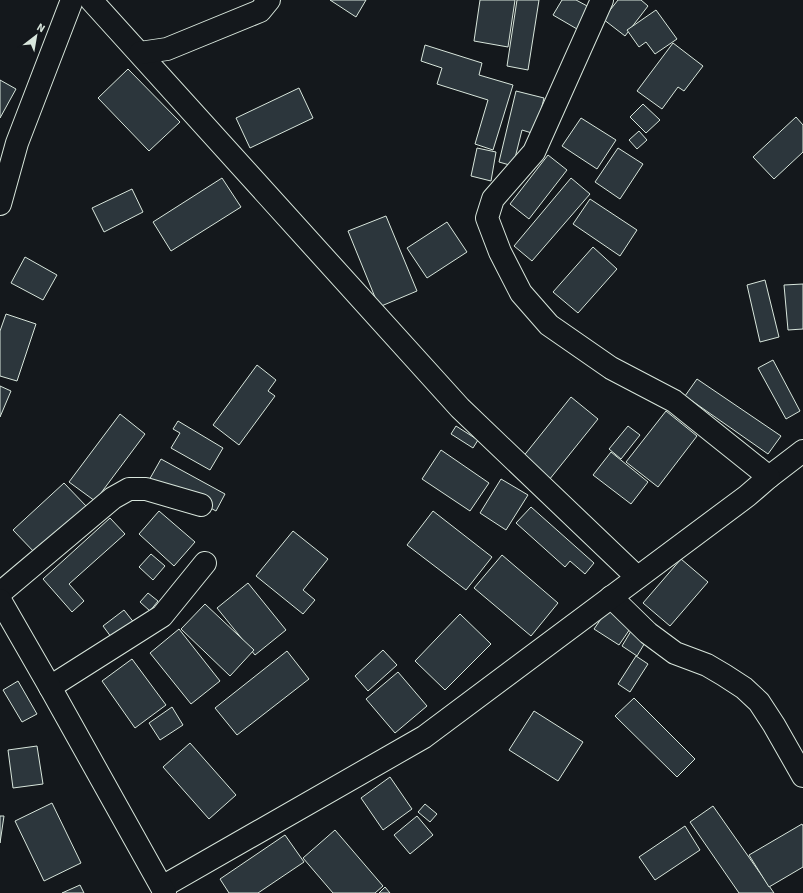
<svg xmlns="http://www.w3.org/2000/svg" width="803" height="893" font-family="'Source Sans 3',sans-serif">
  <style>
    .building { fill: #2c363c; stroke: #d8e6dc }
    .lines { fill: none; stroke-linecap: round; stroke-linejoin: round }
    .minor-casing { stroke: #d8e6dc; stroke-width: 24 }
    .major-casing { stroke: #d8e6dc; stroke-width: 24 }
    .minor { stroke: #14181c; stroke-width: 22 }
    .major { stroke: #14181c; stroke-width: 22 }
  </style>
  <rect width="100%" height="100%" fill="#14181c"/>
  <g class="building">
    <polygon points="330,0 366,0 356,17"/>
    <polygon points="480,0 515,0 508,47 474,41"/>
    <polygon points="517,0 539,0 528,70 507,66"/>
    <polygon points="562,0 576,0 589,7 577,29 553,15"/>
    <polygon points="618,0 641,0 648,6 625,36 603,19"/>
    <polygon points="656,10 677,39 655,54 646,42 639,47 627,30"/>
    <polygon points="673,43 703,66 684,91 678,87 662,109 637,91"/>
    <polygon points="425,45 482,63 479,75 513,85 493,150 475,144 488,100 437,84 442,68 421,61"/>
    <polygon points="128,69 180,122 149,151 98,98"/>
    <polygon points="0,80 16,89 0,118"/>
    <polygon points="299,88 313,118 250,148 236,118"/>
    <polygon points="516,91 544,98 535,134 522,130 513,166 499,162"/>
    <polygon points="643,104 660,120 646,133 630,117"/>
    <polygon points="796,117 803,125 803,152 774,179 753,157"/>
    <polygon points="581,118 616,140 597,169 562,146"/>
    <polygon points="639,131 647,140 637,149 629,140"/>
    <polygon points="477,148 496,152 491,181 471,176"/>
    <polygon points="618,148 643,164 620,199 595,182"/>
    <polygon points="548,155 567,170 529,219 510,204"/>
    <polygon points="222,178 241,207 171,251 153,222"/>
    <polygon points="571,178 590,194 532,261 514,246"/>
    <polygon points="132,189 143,212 104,232 92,208"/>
    <polygon points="590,199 637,230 620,256 573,224"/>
    <polygon points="386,216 417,291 379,307 348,231"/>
    <polygon points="447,222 467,252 427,278 407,248"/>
    <polygon points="593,247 617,269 578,313 553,292"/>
    <polygon points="25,257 57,275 43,300 11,283"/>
    <polygon points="765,280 779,337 760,342 747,285"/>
    <polygon points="803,284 803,329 788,330 784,285"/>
    <polygon points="6,314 36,324 17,381 0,376 0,331"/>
    <polygon points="773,360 800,411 786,419 758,368"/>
    <polygon points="257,365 276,380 268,391 275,396 239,445 213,425"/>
    <polygon points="697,379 781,436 768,454 685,396"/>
    <polygon points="0,386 11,391 0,417"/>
    <polygon points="571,397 598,419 545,485 518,463"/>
    <polygon points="666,411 697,436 658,487 626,462"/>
    <polygon points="120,414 145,434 95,501 69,482"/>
    <polygon points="178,421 223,448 210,470 171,448 180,433 173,429"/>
    <polygon points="456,426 478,440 473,448 451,434"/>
    <polygon points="628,426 640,435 621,459 609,449"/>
    <polygon points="441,450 489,483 470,511 422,479"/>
    <polygon points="611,452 648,482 631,504 593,475"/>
    <polygon points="161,459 225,494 216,511 194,499 148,482"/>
    <polygon points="501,479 528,495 506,530 480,513"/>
    <polygon points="64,483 87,507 36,554 13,530"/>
    <polygon points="531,507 594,563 585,574 570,561 565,567 516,523"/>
    <polygon points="159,511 195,542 174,566 139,534"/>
    <polygon points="433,511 492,557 466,590 407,545"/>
    <polygon points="110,518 125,534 69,584 84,601 72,612 43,579"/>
    <polygon points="293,531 328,559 303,590 315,600 303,614 256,576"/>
    <polygon points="151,554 165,566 153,580 139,567"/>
    <polygon points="502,555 558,603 531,636 474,588"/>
    <polygon points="681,559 708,582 670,626 643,603"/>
    <polygon points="248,583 286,630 255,655 217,608"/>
    <polygon points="148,593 158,601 150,611 140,602"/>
    <polygon points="205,604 254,650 230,676 181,629"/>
    <polygon points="608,609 632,626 619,645 594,629"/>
    <polygon points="124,610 139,629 117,645 103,626"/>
    <polygon points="460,614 491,644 445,690 415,661"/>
    <polygon points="634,626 649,636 637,656 622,646"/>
    <polygon points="179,629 220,681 191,704 150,653"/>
    <polygon points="383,650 397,665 368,691 355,676"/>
    <polygon points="287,651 309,679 237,735 215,708"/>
    <polygon points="636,656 648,664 630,692 618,684"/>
    <polygon points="132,659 166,705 135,728 102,681"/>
    <polygon points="398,672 427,706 395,733 366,699"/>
    <polygon points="18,681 37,714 22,722 3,690"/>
    <polygon points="634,698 695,759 677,777 615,716"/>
    <polygon points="172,707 183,725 160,740 149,723"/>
    <polygon points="534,711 583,742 558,781 509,750"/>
    <polygon points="190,743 236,795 209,819 163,767"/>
    <polygon points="37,746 43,784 13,788 8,750"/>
    <polygon points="390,777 412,809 383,830 361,798"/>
    <polygon points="52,803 81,863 44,881 15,821"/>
    <polygon points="425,804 437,814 430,822 418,812"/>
    <polygon points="713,806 774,893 739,893 690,822"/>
    <polygon points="0,816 4,816 0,843"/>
    <polygon points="417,816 433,835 410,854 394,835"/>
    <polygon points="802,824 803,826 803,867 769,887 749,855"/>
    <polygon points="685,826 700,850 655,880 639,857"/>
    <polygon points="335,830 383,886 375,893 333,893 303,858"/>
    <polygon points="285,835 304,862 258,893 229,893 220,879"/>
    <polygon points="80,885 84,893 62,893"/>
    <polygon points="385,887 390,893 379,893"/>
  </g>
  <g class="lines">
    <defs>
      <g id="minor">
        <polyline points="91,0 460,408 637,577"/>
        <polyline points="140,53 167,49 260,11 269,0"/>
        <polyline points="0,204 17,143 72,0"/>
        <polyline points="769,477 803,451"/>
        <polyline points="0,593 113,498 129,489 146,489 201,505"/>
        <polyline points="611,597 648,633 675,653 707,665 724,675 744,688 759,702 774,725 803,776"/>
        <polyline points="50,687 162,616 205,563"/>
        <polyline points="162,887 424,737 747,496 769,477 674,401 611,368 549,325 521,293 500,252 487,218 493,199 534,152 602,0"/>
      </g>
      <polyline id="major" points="0,600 50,687 165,893"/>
    </defs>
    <use href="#minor" class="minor-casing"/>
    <use href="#major" class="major-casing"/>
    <use href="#minor" class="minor"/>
    <use href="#major" class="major"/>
  </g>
  <g transform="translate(36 36) rotate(31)" stroke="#14181c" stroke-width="3" paint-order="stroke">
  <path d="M0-3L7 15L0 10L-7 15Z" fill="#d8e6dc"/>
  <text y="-6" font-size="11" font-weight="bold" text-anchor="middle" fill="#d8e6dc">N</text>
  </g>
</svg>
